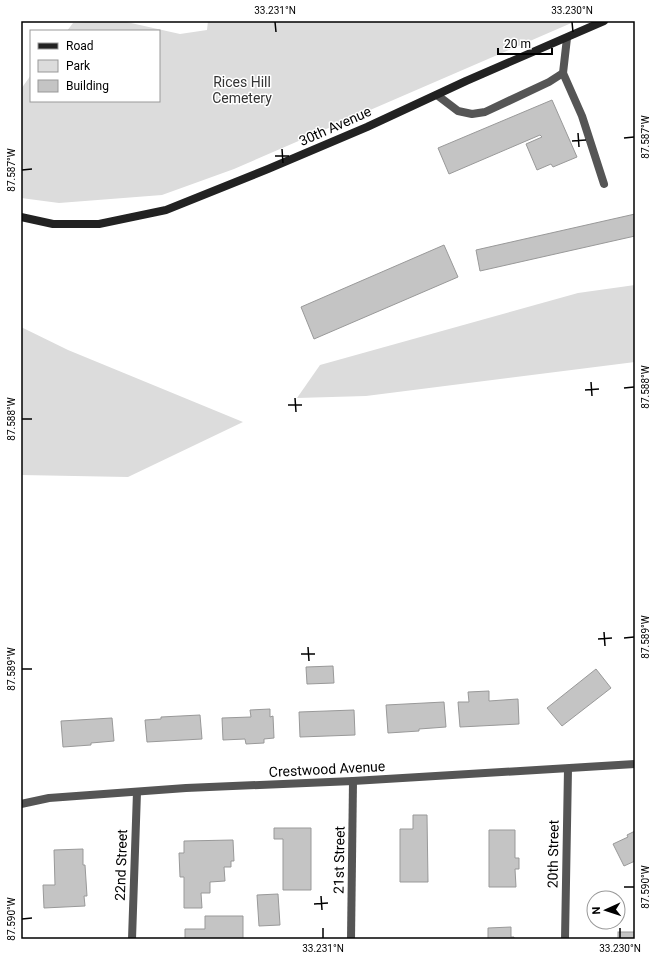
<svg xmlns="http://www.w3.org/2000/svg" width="656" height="960" font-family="Roboto,sans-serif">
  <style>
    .green { fill: #dcdcdc }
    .building { fill: #c4c4c4; stroke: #999 }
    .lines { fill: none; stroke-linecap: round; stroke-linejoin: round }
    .lane { stroke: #555; stroke-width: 8 }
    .street { stroke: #555; stroke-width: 8 }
    .secondary { stroke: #222; stroke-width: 8 }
    .ticks { fill: none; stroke: #000; stroke-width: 1.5 }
    .labels { text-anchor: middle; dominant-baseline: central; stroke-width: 3; stroke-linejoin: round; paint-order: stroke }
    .park-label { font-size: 14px; fill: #333; stroke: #fff }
    .street-label { font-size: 14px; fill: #000; stroke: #fff }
    .neatline { fill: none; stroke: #000; stroke-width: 1.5 }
    .ticks-label { font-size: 10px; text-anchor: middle; fill: #000 }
  </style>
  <rect width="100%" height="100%" fill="#fff"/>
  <g class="green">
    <polygon points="101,21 122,21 180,34 207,30 208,21 576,21 234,169 162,195 59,203 21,198 21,89 31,75 31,101 159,101 159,31 67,31 73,23"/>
    <polygon points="635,285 635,362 366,396 297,398 320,365 578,293"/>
    <polygon points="21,327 68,350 243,422 128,477 21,475"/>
  </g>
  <g class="building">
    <polygon points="552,100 577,157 553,167 551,164 537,170 526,144 542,137 540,135 449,174 438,148"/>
    <polygon points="635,214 635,236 480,271 476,250"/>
    <polygon points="444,245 458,277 314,339 301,307"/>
    <polygon points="333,666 334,683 307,684 306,667"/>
    <polygon points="596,669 611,688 562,726 547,708"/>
    <polygon points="489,691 489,701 518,699 519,724 460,727 458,702 469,702 468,692"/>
    <polygon points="444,702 446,727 419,729 419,731 388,733 386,705"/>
    <polygon points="270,709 270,717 273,716 274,738 264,739 264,743 246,744 245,739 223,740 222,718 251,717 250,710"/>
    <polygon points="354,710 355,735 300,737 299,712"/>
    <polygon points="200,715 202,739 147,742 145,720 161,719 161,717"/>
    <polygon points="112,718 114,741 91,743 91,745 63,747 61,721"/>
    <polygon points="413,815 427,815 428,882 400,882 400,829 413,829"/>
    <polygon points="274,828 311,828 311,890 283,890 283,839 274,839"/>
    <polygon points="489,830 515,830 515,858 519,858 519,869 515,869 516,887 489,887"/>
    <polygon points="635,831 635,861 624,866 613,844 628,837 627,835"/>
    <polygon points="233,840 234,861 231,861 231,867 224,867 225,881 210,882 210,893 201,893 202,908 184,908 184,877 180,877 179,853 184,853 184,841"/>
    <polygon points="83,849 83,865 85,865 87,896 84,896 85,906 44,908 43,885 55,885 54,850"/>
    <polygon points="278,894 280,925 259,926 257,895"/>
    <polygon points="205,916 243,916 243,939 185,939 185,929 205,929"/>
    <polygon points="511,927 511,937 514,937 514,939 488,939 488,928"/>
    <rect x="618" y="932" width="17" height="7"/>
  </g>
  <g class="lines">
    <g class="lane">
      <polyline points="563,73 582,116 604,184"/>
      <polyline points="437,95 458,111 472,114 485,112 549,82 563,73 567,38"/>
    </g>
    <g class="street">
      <polyline points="21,804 49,798 186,788 353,781 635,764"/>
      <polyline points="132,939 137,792"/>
      <polyline points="351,939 353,781"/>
      <polyline points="565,939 568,769"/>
    </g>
    <polyline class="secondary" points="21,217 53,224 99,224 166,210 268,169 367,127 466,81 604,21"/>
  </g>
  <path class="ticks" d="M275 22 276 32M572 22 573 32M578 133 579 147M624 138 634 137M572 141 586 140M282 149 283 163M275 156H289M22 170 32 169M591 382 592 396M624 388 634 387M585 390 599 389M295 398 296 412M288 405H302M22 419H32M604 632 605 646M624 638 634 637M598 639 612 638M308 647 309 661M301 654H315M22 669H32M624 887H634M321 896 322 910M314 904 328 903M22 919 32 918M323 928V938M620 928V938"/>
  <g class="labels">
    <g class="park-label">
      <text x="242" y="82">Rices Hill<tspan x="242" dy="16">Cemetery</tspan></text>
    </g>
    <g class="street-label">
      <text transform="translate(335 126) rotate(-24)">30th Avenue</text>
      <text transform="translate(327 769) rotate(-3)">Crestwood Avenue</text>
      <text transform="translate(553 854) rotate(-89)">20th Street</text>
      <text transform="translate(339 860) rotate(-89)">21st Street</text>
      <text transform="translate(121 865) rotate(-88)">22nd Street</text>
    </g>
  </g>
  <rect width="656" height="960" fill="none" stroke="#ffffff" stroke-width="44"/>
  <rect x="30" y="30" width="130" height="72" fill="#ffffff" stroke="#999999"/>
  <rect x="38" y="43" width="20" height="6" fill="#222222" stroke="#999999"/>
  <text x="66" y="50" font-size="12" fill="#000000">Road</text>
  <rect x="38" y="60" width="20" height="12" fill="#dcdcdc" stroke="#999999"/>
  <text x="66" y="70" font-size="12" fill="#000000">Park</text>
  <rect x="38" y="80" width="20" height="12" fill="#c4c4c4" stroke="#999999"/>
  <text x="66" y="90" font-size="12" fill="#000000">Building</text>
  <g transform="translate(606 910) rotate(267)"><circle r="19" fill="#ffffff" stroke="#999999"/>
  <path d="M0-3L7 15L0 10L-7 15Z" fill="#000000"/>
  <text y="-6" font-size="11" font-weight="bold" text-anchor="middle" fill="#000000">N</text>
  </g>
  <path d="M498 48v6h54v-6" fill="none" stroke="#000000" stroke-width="2"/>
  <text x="504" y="48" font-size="12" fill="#000000" stroke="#ffffff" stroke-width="3" paint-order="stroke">20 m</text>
  <rect x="22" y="22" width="612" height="916" class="neatline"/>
  <g class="ticks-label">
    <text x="275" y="14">33.231°N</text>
    <text x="572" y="14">33.230°N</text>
    <text transform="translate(645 137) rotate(-90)" y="4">87.587°W</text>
    <text transform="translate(11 170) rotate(-90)" y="4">87.587°W</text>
    <text transform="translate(645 387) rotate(-90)" y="4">87.588°W</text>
    <text transform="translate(11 419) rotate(-90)" y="4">87.588°W</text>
    <text transform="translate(645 637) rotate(-90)" y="4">87.589°W</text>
    <text transform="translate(11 669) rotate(-90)" y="4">87.589°W</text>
    <text transform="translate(645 887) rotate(-90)" y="4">87.590°W</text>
    <text transform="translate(11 919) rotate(-90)" y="4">87.590°W</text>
    <text x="323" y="952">33.231°N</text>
    <text x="620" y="952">33.230°N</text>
  </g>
</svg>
